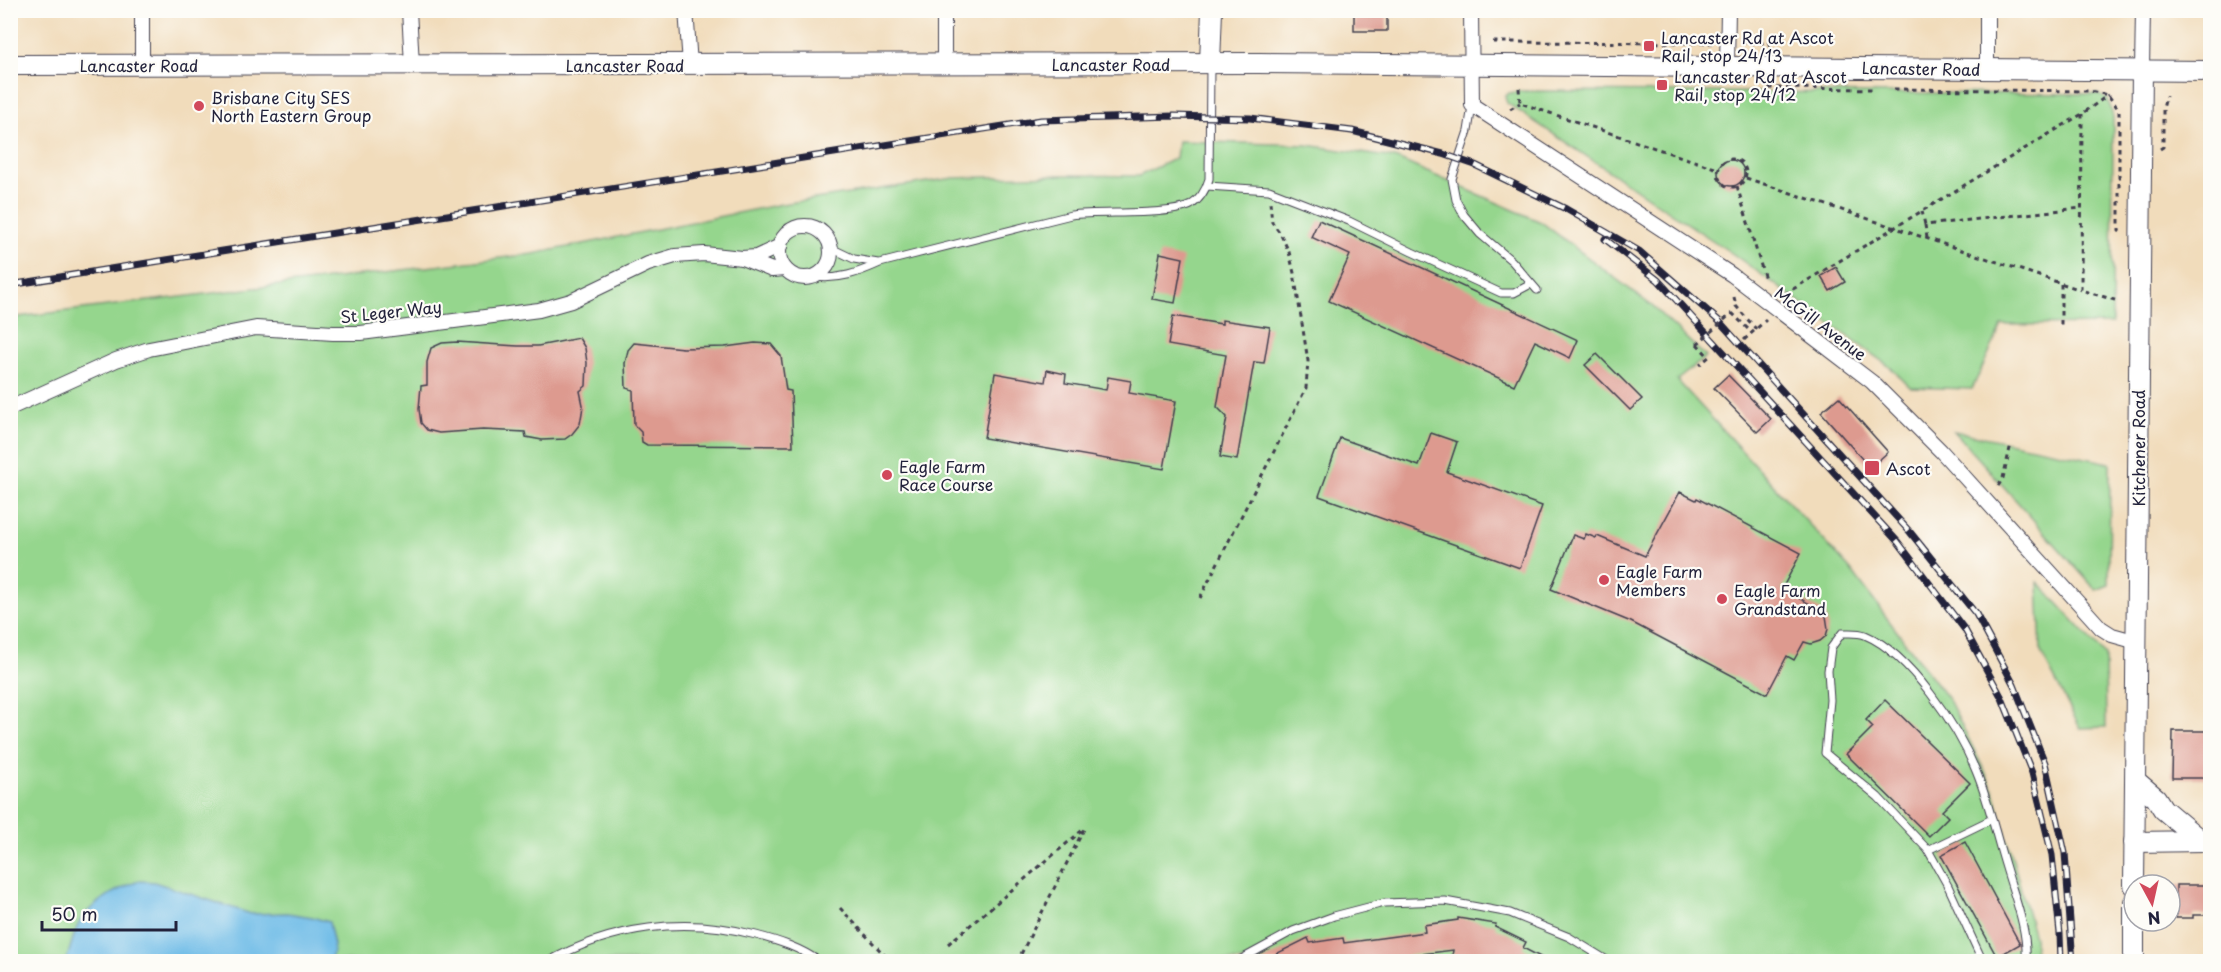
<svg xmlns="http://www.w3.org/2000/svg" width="2221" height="972" font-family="'Playpen Sans',sans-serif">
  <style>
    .green { fill: #95d68d; stroke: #5c7c64; stroke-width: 1.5 }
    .water { fill: #6dbbe7; stroke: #486e91; stroke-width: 1.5 }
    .building { fill: #dd9a8f }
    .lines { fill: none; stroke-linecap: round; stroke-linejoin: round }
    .lane-casing { stroke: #413e4e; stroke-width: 9 }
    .street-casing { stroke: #413e4e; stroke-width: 16 }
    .secondary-casing { stroke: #413e4e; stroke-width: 22 }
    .path { stroke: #413e4e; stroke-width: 3; stroke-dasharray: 4.5 4.5; stroke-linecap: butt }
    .lane { stroke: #fff; stroke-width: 7 }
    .street { stroke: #fff; stroke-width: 14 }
    .secondary { stroke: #fff; stroke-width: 20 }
    .rail-casing { stroke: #22223b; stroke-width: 7 }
    .rail { stroke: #fdfcf7; stroke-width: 4.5; stroke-dasharray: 14; stroke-linecap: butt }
    .path-bridge { stroke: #413e4e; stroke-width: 3; stroke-dasharray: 4.5 4.5; stroke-linecap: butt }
    .poi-dot { fill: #d1495b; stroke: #fdfcf7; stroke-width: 2 }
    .labels { text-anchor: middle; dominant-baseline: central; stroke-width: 4.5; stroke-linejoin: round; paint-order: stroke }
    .poi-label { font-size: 16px; fill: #22223b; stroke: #fdfcf7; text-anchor: start }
    .street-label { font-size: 16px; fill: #22223b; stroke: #fdfcf7 }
  </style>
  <rect width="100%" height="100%" fill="#fdfcf7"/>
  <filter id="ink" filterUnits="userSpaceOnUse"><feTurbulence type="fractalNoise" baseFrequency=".0167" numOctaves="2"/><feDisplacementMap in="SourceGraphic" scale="12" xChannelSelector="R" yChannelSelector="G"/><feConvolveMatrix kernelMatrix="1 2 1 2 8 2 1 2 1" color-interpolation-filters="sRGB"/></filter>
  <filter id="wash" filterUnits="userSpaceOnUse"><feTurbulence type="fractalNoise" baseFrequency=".008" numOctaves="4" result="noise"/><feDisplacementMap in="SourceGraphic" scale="24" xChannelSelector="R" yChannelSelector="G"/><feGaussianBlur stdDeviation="1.35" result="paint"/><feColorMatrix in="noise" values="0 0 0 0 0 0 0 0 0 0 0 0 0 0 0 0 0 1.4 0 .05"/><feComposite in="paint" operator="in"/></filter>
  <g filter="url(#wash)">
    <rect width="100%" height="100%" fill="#f1dcbb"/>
    <g class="green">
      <polygon points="1524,91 2097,94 2108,99 2113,117 2112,324 2002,325 1972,389 1910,387 1890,367 1733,254 1507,103 1505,97 1509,93"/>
      <polygon points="1178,141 1307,145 1395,158 1541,222 1652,306 1706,357 1677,380 1850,569 1950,702 1993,788 2034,937 2035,961 11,961 10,318 533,254 782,204 954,178 1063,175 1139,176 1176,158"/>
      <polygon points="1954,431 2110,463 2109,585 2096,590"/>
      <polygon points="2038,582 2105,655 2106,727 2080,728 2041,652"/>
    </g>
    <path class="water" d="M139 881 154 882 251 914 287 913 312 917 329 922 334 945 331 961H66C70 950 73 936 78 925 90 903 117 889 139 881Z"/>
    <g id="blocks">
      <g class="building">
        <rect x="1354" y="10" width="33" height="21"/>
        <circle cx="1731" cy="173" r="13"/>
        <polygon points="1319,220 1578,340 1570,358 1535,341 1514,385 1329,301 1350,255 1311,237"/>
        <polygon points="1160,253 1183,258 1175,303 1152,299"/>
        <polygon points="1836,267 1845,282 1830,291 1821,276"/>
        <polygon points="1173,316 1222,324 1222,320 1270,327 1264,363 1254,362 1237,460 1220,457 1227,417 1217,407 1226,355 1168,345"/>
        <polygon points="579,338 585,348 587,363 586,386 580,391 583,405 582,413 580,424 572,434 565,439 542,440 526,437 525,432 483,430 439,433 427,430 421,423 419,409 421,386 427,385 427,362 431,348 442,343 457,342 518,346 538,346"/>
        <polygon points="634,343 683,348 725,347 755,343 771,344 781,356 786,390 791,391 793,446 647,445 642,442 641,432 634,425 633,390 626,388 625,363 628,350"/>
        <polygon points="1597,354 1642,399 1630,410 1585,365"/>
        <polygon points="1047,370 1066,374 1065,383 1106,390 1108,377 1131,381 1129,393 1176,401 1164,469 984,438 995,373 1045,382"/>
        <polygon points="1728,375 1771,419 1757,432 1714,388"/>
        <polygon points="1839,397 1888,452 1870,468 1821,412"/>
        <polygon points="1431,433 1457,442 1447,472 1542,506 1520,568 1319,496 1340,438 1419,466"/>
        <polygon points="1680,492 1696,500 1697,498 1801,553 1782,589 1821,610 1826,616 1828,629 1826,636 1820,641 1811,644 1804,642 1794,660 1787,656 1767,694 1631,622 1551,589 1573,535 1584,539 1586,534 1596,538 1597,536 1645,556"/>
        <polygon points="1885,700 1970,783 1942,811 1948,817 1929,836 1846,754 1873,727 1866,720"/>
        <polygon points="2173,731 2211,731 2211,778 2172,778"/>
        <polygon points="1965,842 2020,944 1997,957 1941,855"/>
        <polygon points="2176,885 2211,885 2211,915 2193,915 2193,918 2176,918"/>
        <polygon points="1458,918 1496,924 1495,927 1526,942 1523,948 1550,962 1451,962 1453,950 1407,956 1408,962 1260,962 1308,938 1310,943 1343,938 1344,943 1425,932 1424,925 1458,920"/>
      </g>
    </g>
  </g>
  <g filter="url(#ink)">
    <use href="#blocks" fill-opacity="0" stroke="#413e4e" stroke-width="1.5"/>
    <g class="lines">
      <defs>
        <g id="lane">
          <polyline points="1472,106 1468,131 1452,179 1456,200 1464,215 1480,234 1512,261 1537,290"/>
          <polyline points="1207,186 1269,190 1349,221 1412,252 1501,293 1514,293 1531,284"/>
          <polyline points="831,248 854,259 878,263"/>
          <path d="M815 277C839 280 858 273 880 263L1071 215C1100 211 1170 216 1191 205 1201 199 1206 189 1209 179L1210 66"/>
          <polyline points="1928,850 1992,819"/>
          <path d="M547 962C612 926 684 916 756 935 779 941 801 948 820 962"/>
          <polyline points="1236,962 1293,931 1334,916 1384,903 1445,901 1510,913 1569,937 1610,962"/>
          <path d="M1983 962 1948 886 1928 850 1878 797 1825 753 1830 700 1828 671 1831 648 1842 633C1849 633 1858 632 1865 635 1910 654 1958 727 1976 771 1989 802 1996 836 2006 868 2015 899 2028 929 2026 962"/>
        </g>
        <g id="street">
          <polyline points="142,10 142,64"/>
          <polyline points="409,10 412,65"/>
          <polyline points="686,10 690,64"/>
          <polyline points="1471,10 1472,105 1732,275 1872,382 1941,451 2101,628 2112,635 2137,642"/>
          <polyline points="944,64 944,10"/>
          <polyline points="1727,66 1728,10"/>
          <polyline points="1987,68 1987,10"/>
          <polyline points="2142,69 2143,10"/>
          <circle cx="805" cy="252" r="26"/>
          <polyline points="742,258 772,270 785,269"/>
          <polyline points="10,408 116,360 149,349 256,328 333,333 361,333 539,310 571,301 648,264 675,256 704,254 742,258 756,257 780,246"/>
        </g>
        <g id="secondary">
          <polyline points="1210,63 1212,10"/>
          <polyline points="10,65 1259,63 2210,71"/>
          <polyline points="2136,781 2156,798 2163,809 2201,841"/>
          <polyline points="2134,842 2205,841"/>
          <polyline points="2134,885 2142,69"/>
          <polyline points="2134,962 2134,902"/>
        </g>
      </defs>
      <use href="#lane" class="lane-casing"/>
      <use href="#street" class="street-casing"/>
      <use href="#secondary" class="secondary-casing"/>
      <g class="path">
        <polyline points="1493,42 1713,43"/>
        <polyline points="1741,43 1769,43 1770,50"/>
        <polyline points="1770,86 1770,88 1876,89"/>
        <polyline points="1519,88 1520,103 1718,169"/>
        <polyline points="1894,89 2090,91 2108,95 2119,110 2119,231 2123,234"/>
        <polyline points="1510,109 1520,103"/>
        <polyline points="2082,114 2081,290 2118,301"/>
        <polyline points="2160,149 2163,147 2163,109 2166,96"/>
        <circle cx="1732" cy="173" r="14"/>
        <polyline points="1746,178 2081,290"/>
        <polyline points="1737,186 1765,279"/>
        <polyline points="1922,211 1925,225"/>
        <polyline points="1927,238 1925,225 2081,208"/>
        <polyline points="2061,284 2061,325"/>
        <polyline points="1785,294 2082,114 2108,95"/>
        <polyline points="1734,297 1736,306 1756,329"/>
        <polyline points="1732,313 1752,333"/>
        <polyline points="1744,340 1766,320"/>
        <polyline points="1697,344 1709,357 1700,364"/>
        <polyline points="1998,486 2003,478 2011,444"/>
        <polyline points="1200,598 1306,388 1308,361 1294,273 1289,252 1280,233 1272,222 1270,202"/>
        <polyline points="840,908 891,962"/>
        <polyline points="948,944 1085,828"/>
        <polyline points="1017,962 1084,829"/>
      </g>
      <use href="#lane" class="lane"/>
      <use href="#street" class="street"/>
      <use href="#secondary" class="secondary"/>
      <defs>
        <g id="rail">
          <polyline points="1605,239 1658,280 1730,359 1898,542 1965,630 2002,698 2032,773 2052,855 2060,934 2061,962"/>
          <polyline points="10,285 1041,120 1174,116 1250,118 1352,131 1443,154 1475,165 1566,209 1639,251 1719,321 1910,532 1976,614 2014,685 2045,763 2065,853 2073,962"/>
        </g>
      </defs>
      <use href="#rail" class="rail-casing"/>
      <use href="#rail" class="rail"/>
      <polyline class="path-bridge" points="1697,344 1732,313"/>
    </g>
  </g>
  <g class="poi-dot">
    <rect x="1643" y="40" width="12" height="12" rx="3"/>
    <rect x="1656" y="79" width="12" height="12" rx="3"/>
    <circle cx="199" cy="106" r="6"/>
    <rect x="1864" y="460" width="16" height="16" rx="3"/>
    <circle cx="887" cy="475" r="6"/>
    <circle cx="1604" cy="580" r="6"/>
    <circle cx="1722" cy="599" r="6"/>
  </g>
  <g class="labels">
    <g class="poi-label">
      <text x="1661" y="37">Lancaster Rd at Ascot<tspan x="1661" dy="18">Rail, stop 24/13</tspan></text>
      <text x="1674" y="76">Lancaster Rd at Ascot<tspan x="1674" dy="18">Rail, stop 24/12</tspan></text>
      <text x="211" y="97">Brisbane City SES<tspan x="211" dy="18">North Eastern Group</tspan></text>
      <text x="899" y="466">Eagle Farm<tspan x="899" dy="18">Race Course</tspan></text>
      <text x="1886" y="468">Ascot</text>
      <text x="1616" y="571">Eagle Farm<tspan x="1616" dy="18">Members</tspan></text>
      <text x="1734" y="590">Eagle Farm<tspan x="1734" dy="18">Grandstand</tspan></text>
    </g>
    <g class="street-label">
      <text x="1111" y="64">Lancaster Road</text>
      <text x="139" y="65">Lancaster Road</text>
      <text x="625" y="65">Lancaster Road</text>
      <text transform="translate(1921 68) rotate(1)">Lancaster Road</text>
      <text transform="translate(391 311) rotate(-6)">St Leger Way</text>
      <text transform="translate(1821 323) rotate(37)">McGill Avenue</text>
      <text transform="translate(2138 448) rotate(-90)">Kitchener Road</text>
    </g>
  </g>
  <rect width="2221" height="972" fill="none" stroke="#fdfcf7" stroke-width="36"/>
  <g transform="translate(2152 903) rotate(172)"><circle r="28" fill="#fdfcf7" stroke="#a5a5ac" stroke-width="1.5"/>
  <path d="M0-4.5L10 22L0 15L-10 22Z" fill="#d1495b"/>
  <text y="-9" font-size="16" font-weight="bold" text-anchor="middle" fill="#22223b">N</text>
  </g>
  <path d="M42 921v9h134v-9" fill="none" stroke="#22223b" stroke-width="3"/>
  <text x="51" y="921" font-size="18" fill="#22223b" stroke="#fdfcf7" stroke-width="4.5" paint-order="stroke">50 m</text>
</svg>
